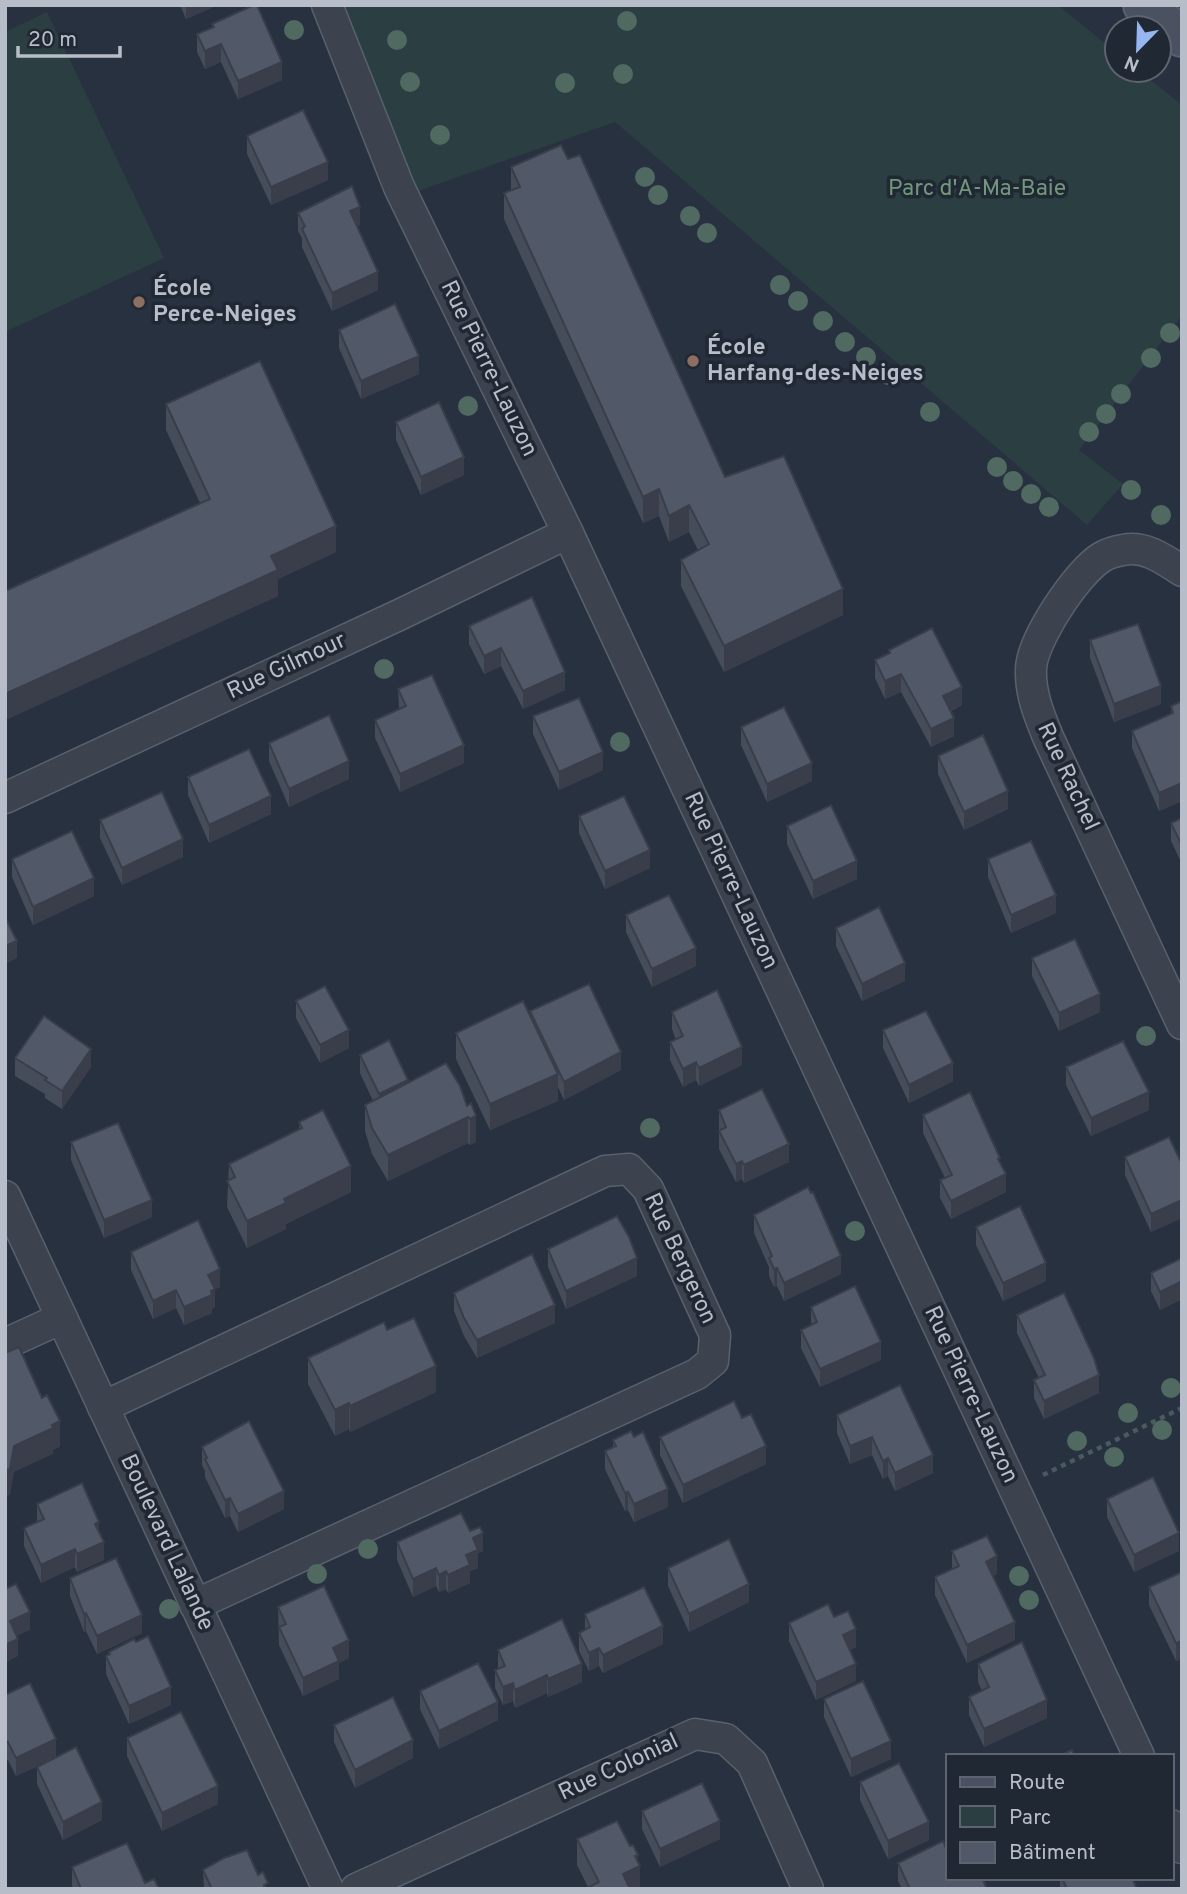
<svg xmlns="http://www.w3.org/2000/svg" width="1187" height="1894" font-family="Overpass,sans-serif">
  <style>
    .green { fill: #2b3e41 }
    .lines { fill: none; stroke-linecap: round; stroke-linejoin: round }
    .street-casing { stroke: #59616c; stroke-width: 33 }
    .secondary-casing { stroke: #59616c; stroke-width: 42 }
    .path { stroke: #4a5b5f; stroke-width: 4.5; stroke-dasharray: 5 5; stroke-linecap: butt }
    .street { stroke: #3c434f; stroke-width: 30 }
    .secondary { stroke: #4a5261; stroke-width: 38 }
    .tree { fill: #506a61 }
    .wall { fill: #464d5a }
    .shaded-wall { fill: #393e4a }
    .building { fill: #515969; stroke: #393e4a; stroke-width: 2 }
    .education-dot { fill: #8d6e63; stroke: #202834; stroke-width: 2.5 }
    .labels { text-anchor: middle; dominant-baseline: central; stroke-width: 7; stroke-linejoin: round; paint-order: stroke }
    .park-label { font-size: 23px; fill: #71987c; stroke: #202834 }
    .poi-label { font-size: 23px; font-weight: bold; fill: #b8bec9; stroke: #202834; text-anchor: start }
    .street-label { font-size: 23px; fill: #b8bec9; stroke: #202834 }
  </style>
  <rect width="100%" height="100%" fill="#28313f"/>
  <g class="green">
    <polygon points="327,5 1058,5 1117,53 1117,70 1138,70 1182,105 1182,315 1079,450 1123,484 1087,525 615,122 404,196"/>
    <polygon points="47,12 164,258 5,332 5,32"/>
  </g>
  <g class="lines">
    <defs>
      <g id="street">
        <polyline points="327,5 399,187 568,533 1139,1756"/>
        <path d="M1182 571C1165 560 1145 545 1123 550 1117 551 1107 554 1102 557 1077 572 1032 640 1031 669 1030 693 1039 715 1048 737L1182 1024"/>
        <polyline points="5,798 399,615 568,533"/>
        <polyline points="5,1196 328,1889"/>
        <polyline points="5,1344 62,1318"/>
        <polyline points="103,1407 605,1171 629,1169 648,1189 715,1335 713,1361 697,1374 195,1605"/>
        <polyline points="1171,1825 1182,1848"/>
        <polyline points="356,1889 695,1734 726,1739 752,1763 808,1889"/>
      </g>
      <polyline id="secondary" points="1143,5 1182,37"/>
    </defs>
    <use href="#street" class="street-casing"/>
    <use href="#secondary" class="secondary-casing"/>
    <polyline class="path" points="1043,1475 1182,1408"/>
    <use href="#street" class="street"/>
    <use href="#secondary" class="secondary"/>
  </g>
  <g class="tree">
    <circle cx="627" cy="21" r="10"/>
    <circle cx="294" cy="30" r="10"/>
    <circle cx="397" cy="40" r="10"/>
    <circle cx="623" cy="74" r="10"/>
    <circle cx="410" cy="82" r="10"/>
    <circle cx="565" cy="83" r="10"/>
    <circle cx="440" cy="135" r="10"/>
    <circle cx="645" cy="177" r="10"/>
    <circle cx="658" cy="195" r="10"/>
    <circle cx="690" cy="216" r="10"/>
    <circle cx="707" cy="233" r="10"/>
    <circle cx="780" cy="285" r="10"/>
    <circle cx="798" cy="301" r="10"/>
    <circle cx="823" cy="321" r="10"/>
    <circle cx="1170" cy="333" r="10"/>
    <circle cx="845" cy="342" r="10"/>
    <circle cx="866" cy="357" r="10"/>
    <circle cx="1151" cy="358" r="10"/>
    <circle cx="888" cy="375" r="10"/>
    <circle cx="1121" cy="394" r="10"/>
    <circle cx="468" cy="406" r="10"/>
    <circle cx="930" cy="412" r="10"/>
    <circle cx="1106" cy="414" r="10"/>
    <circle cx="1089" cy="432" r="10"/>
    <circle cx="997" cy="467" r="10"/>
    <circle cx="1013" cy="481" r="10"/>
    <circle cx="1131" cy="490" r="10"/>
    <circle cx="1031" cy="494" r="10"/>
    <circle cx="1049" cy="507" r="10"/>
    <circle cx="1161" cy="515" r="10"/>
    <circle cx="384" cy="669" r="10"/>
    <circle cx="620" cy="742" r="10"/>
    <circle cx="1146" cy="1036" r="10"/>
    <circle cx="650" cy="1128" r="10"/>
    <circle cx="855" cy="1231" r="10"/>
    <circle cx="1171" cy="1388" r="10"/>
    <circle cx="1128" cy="1413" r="10"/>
    <circle cx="1162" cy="1430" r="10"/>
    <circle cx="1077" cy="1441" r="10"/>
    <circle cx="1114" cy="1457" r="10"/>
    <circle cx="368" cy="1549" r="10"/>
    <circle cx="317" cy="1574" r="10"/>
    <circle cx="1019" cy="1576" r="10"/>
    <circle cx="1029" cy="1600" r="10"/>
    <circle cx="169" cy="1609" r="10"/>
  </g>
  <g class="wall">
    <polygon points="180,5 218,5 186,19"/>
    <polygon points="212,24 282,80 238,99 221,62 205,69 197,52 197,34 212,27"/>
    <polygon points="247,136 328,180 271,205 247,154"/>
    <polygon points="511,167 725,477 843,615 724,672 681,586 681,560 698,550 689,532 669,542 659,516 643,523 504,219 504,193 511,190"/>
    <polygon points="298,213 360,225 357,226 378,290 332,311 302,247 302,238 298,231"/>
    <polygon points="339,330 419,374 361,399 339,348"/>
    <polygon points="166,404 336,552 278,579 278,596 5,720 5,591 200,503 166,430"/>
    <polygon points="396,422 464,475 421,495 396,440"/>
    <polygon points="469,626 565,690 523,709 501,666 484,674 469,644"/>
    <polygon points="1090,640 1161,704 1114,722 1090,658"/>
    <polygon points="889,650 962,705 951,711 954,736 931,747 901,692 885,699 875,678 875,660 889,653"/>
    <polygon points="398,689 464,763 400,792 375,738 375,720 399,709"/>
    <polygon points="1182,701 1182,801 1159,811 1132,748 1132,731 1171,714 1171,706"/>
    <polygon points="533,716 603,770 559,790 533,734"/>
    <polygon points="741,727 812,781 767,802 741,745"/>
    <polygon points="269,743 349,779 289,807 269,761"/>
    <polygon points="938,756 1008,809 964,830 938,774"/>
    <polygon points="188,777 271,814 209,843 188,795"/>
    <polygon points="579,816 650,868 605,889 579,833"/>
    <polygon points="1182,818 1182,864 1171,841 1171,823"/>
    <polygon points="100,820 183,857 122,885 100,838"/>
    <polygon points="787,826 857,879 813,899 787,844"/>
    <polygon points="12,859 94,896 33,925 12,877"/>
    <polygon points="988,859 1056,913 1011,933 988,877"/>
    <polygon points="626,915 696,966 652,987 626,932"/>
    <polygon points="836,928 905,981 862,1001 836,946"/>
    <polygon points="1032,958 1100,1012 1059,1031 1032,976"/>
    <polygon points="296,1001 349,1048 320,1063 296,1018"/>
    <polygon points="530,1011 621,1070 564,1100 558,1087 558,1101 490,1130 456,1059 456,1033 530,1017"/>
    <polygon points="672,1012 742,1065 699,1086 696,1080 683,1087 670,1060 670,1042 676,1040 672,1029"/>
    <polygon points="883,1030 953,1081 909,1103 883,1048"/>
    <polygon points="360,1055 408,1083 467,1106 476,1142 470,1145 468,1143 388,1181 372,1154 365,1131 365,1105 373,1101 360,1073"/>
    <polygon points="15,1058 91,1067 62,1109 45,1098 45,1094 15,1076"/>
    <polygon points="1066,1067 1149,1110 1091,1136 1066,1085"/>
    <polygon points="719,1110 789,1162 744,1183 742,1179 736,1182 719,1149"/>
    <polygon points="923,1115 1000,1163 1006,1192 951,1219 940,1198 940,1180 945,1178 923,1133"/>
    <polygon points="299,1122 351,1192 286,1224 286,1229 247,1248 227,1207 229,1164 299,1130"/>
    <polygon points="71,1142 152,1217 104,1238 71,1160"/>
    <polygon points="1125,1157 1182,1164 1182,1218 1151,1232 1125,1175"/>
    <polygon points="754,1215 841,1274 784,1301 777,1286 774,1287 769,1276 769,1267 754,1233"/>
    <polygon points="976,1227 1046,1281 1003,1301 976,1245"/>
    <polygon points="548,1249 637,1276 566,1309 548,1267"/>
    <polygon points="131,1252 220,1287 215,1289 215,1307 212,1309 212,1313 184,1325 176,1308 153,1319 131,1270"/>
    <polygon points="1182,1258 1182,1303 1180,1300 1160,1310 1151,1291 1151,1273"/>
    <polygon points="454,1293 555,1323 477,1358 464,1336 454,1311"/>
    <polygon points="811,1307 881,1360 820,1387 801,1348 801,1330 811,1325"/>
    <polygon points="1017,1315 1099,1393 1044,1419 1034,1398 1034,1380 1039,1378 1017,1333"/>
    <polygon points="308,1358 436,1392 350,1432 349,1429 335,1436 308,1384"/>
    <polygon points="837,1415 933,1473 895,1491 888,1476 883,1479 872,1455 850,1464 837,1433"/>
    <polygon points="634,1437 668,1507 634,1522 628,1510 625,1511 605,1469 605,1451 613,1448 613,1440"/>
    <polygon points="660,1437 766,1464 683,1503 660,1455"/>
    <polygon points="202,1447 284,1509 238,1532 230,1516 225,1518 205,1477 205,1471 202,1465"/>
    <polygon points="1107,1499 1179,1551 1134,1572 1107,1517"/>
    <polygon points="37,1504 99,1533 104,1560 77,1572 75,1567 41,1583 24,1546 24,1528 37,1522"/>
    <polygon points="470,1531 483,1551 478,1553 478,1568 470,1571 470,1583 448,1593 446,1589 439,1592 436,1586 413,1597 397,1560 397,1542"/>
    <polygon points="952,1551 997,1574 992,1576 1015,1640 967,1663 935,1595 935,1577 952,1569"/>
    <polygon points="668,1568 749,1602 689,1632 668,1586"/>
    <polygon points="1182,1572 1182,1659 1176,1661 1149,1605 1149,1587"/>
    <polygon points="70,1578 142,1633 97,1654 86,1631 84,1632 70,1596"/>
    <polygon points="278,1607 349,1658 339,1663 339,1679 303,1696 279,1645"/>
    <polygon points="585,1614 663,1644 603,1673 599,1666 589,1671 579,1651 579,1633 585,1630"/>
    <polygon points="789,1623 856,1647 850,1650 856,1681 816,1700 789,1641"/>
    <polygon points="498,1650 582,1682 548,1697 547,1693 515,1708 513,1701 503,1705 495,1688 495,1670 498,1669"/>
    <polygon points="109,1652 171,1705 129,1724 106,1674 106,1656 109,1654"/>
    <polygon points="978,1664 1047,1718 984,1747 969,1715 969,1697 982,1691 978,1682"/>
    <polygon points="420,1691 498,1720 439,1749 420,1709"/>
    <polygon points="5,1695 56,1757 102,1820 63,1840 37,1784 37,1767 49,1761 16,1776 8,1760 5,1759"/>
    <polygon points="824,1699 891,1759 851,1777 824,1717"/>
    <polygon points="334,1725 413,1758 355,1788 334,1742"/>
    <polygon points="127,1738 218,1804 162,1831 127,1756"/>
    <polygon points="860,1782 929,1840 888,1859 860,1800"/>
    <polygon points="642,1811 720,1839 660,1867 642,1829"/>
    <polygon points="577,1839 638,1861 640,1889 588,1887 577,1865"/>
    <polygon points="898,1863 987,1889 902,1889 898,1881"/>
    <polygon points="72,1867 145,1883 159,1889 73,1889 72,1885"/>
    <polygon points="203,1870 258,1875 268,1889 204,1889"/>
    <polygon points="1060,1878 1132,1878 1137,1889 1060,1889"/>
  </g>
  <g class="shaded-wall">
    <polygon points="186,5 218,5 186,19"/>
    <polygon points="221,44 221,62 205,69 205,51"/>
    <polygon points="282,62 282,80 238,99 238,81"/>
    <polygon points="328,162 328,180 271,205 271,187"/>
    <polygon points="360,207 360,225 350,229 350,211"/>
    <polygon points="378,272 378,290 332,311 332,293"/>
    <polygon points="419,356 419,374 361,399 361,381"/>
    <polygon points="464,457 464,475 421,495 421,477"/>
    <polygon points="659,489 659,516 643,523 643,497"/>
    <polygon points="689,505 689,532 669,542 669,516"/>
    <polygon points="336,526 336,552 278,579 278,596 5,720 5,694 271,556"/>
    <polygon points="843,589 843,615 724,672 724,646"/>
    <polygon points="501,648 501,666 484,674 484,656"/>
    <polygon points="565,672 565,690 523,709 523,691"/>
    <polygon points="901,674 901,692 885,699 885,681"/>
    <polygon points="1161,686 1161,704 1114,722 1114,704"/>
    <polygon points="962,687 962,705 943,714 943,696"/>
    <polygon points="954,718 954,736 931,747 931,729"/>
    <polygon points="464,745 464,763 400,792 400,774"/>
    <polygon points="603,752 603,770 559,790 559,772"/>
    <polygon points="349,761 349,779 289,807 289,789"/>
    <polygon points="812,763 812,781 767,802 767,784"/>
    <polygon points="1182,783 1182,801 1159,811 1159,793"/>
    <polygon points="1008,791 1008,809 964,830 964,812"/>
    <polygon points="271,796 271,814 209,843 209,825"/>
    <polygon points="183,839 183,857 122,885 122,868"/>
    <polygon points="650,850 650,868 605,889 605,871"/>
    <polygon points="857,861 857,879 813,899 813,881"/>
    <polygon points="94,878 94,896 33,925 33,907"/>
    <polygon points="1056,895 1056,913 1011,933 1011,915"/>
    <polygon points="17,941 17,958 5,964 5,946"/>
    <polygon points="696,948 696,966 652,987 652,969"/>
    <polygon points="905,963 905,981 862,1001 862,984"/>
    <polygon points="1100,994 1100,1012 1059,1031 1059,1013"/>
    <polygon points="349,1030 349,1048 320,1063 320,1045"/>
    <polygon points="742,1047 742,1065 699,1086 699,1068"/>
    <polygon points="91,1049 91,1067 62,1109 62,1091"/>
    <polygon points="621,1052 621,1070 564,1100 564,1082"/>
    <polygon points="696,1062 696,1080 683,1087 683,1069"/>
    <polygon points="953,1063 953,1081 909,1103 909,1085"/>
    <polygon points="558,1074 558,1101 490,1130 490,1104"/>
    <polygon points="408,1080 408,1098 379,1112 379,1094"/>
    <polygon points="1149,1092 1149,1110 1091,1136 1091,1118"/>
    <polygon points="476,1116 476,1142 470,1145 470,1119"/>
    <polygon points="468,1117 468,1143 388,1181 388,1155"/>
    <polygon points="789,1144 789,1162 744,1183 744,1165"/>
    <polygon points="742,1161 742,1179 736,1182 736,1164"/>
    <polygon points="351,1166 351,1192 286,1224 286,1229 247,1248 247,1221 284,1199"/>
    <polygon points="1006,1174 1006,1192 951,1219 951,1201"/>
    <polygon points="152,1200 152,1217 104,1238 104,1220"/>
    <polygon points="1182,1200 1182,1218 1151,1232 1151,1214"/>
    <polygon points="841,1256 841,1274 784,1301 784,1283"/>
    <polygon points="637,1258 637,1276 566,1309 566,1291"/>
    <polygon points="1046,1263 1046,1281 1003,1301 1003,1283"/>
    <polygon points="777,1268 777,1286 774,1287 774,1269"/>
    <polygon points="220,1269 220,1287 215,1289 215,1307 212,1309 212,1313 184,1325 184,1307 208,1275"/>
    <polygon points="1180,1282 1180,1300 1160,1310 1160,1292"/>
    <polygon points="176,1290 176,1308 153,1319 153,1301"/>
    <polygon points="555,1305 555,1323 477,1358 477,1340"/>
    <polygon points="881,1342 881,1360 820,1387 820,1369"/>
    <polygon points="436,1366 436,1392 350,1432 350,1406"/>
    <polygon points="1099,1375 1099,1393 1044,1419 1044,1401"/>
    <polygon points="349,1403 349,1429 335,1436 335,1410"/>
    <polygon points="60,1421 60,1447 53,1450 53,1454 14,1472 10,1495 5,1496 5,1470 14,1446"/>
    <polygon points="872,1437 872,1455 850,1464 850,1446"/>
    <polygon points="766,1446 766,1464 683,1503 683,1485"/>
    <polygon points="933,1455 933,1473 895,1491 895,1473"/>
    <polygon points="888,1458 888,1476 883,1479 883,1461"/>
    <polygon points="668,1489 668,1507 634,1522 634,1504"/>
    <polygon points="284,1491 284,1509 238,1532 238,1514"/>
    <polygon points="628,1492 628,1510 625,1511 625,1493"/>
    <polygon points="230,1498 230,1516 225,1518 225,1500"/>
    <polygon points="99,1522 99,1540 95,1524"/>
    <polygon points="483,1533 483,1551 478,1553 478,1568 470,1571 470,1583 448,1593 448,1575 466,1555 473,1538"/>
    <polygon points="1179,1533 1179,1551 1134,1572 1134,1555"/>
    <polygon points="104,1542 104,1560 77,1572 77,1554"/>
    <polygon points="75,1549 75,1567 41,1583 41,1565"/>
    <polygon points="997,1556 997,1574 986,1579 986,1562"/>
    <polygon points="436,1568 436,1586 413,1597 413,1579"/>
    <polygon points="446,1571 446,1589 439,1592 439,1575"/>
    <polygon points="749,1584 749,1602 689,1632 689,1614"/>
    <polygon points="30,1612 30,1630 10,1639 10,1621"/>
    <polygon points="86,1613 86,1631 84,1632 84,1614"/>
    <polygon points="142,1615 142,1633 97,1654 97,1636"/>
    <polygon points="1015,1622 1015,1640 967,1663 967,1645"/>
    <polygon points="663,1626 663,1644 603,1673 603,1655"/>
    <polygon points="856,1629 856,1647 843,1653 843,1635"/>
    <polygon points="18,1639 18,1656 5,1663 5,1645"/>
    <polygon points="349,1640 349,1658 339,1663 339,1679 303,1696 303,1678 333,1648"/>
    <polygon points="1182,1641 1182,1659 1176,1661 1176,1643"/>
    <polygon points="599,1648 599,1666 589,1671 589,1653"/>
    <polygon points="582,1664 582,1682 548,1697 548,1679"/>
    <polygon points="856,1664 856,1681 816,1700 816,1682"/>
    <polygon points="547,1675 547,1693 515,1708 515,1690"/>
    <polygon points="513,1683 513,1701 503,1705 503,1687"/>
    <polygon points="171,1687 171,1705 129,1724 129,1706"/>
    <polygon points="1047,1700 1047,1718 984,1747 984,1729"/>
    <polygon points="498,1702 498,1720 439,1749 439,1731"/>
    <polygon points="56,1739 56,1757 16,1776 16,1758"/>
    <polygon points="413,1740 413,1758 355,1788 355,1770"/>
    <polygon points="891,1741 891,1759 851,1777 851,1759"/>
    <polygon points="218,1786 218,1804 162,1831 162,1813"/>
    <polygon points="102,1802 102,1820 63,1840 63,1822"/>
    <polygon points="720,1821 720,1839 660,1867 660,1849"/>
    <polygon points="929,1822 929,1840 888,1859 888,1841"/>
    <polygon points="638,1855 638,1868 640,1866 640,1889 623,1889 623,1874 635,1856"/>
  </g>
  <g class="building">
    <polygon points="254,5 257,5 282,62 238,81 221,44 205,51 197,34 214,27 212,24"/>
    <polygon points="303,110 328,162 271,187 247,136"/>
    <polygon points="561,145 568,159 580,155 725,477 784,456 843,589 724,646 681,560 709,544 689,505 669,516 659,489 643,497 504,193 520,187 511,167"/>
    <polygon points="352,186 360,207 350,211 378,272 332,293 302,229 305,226 298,213"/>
    <polygon points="395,304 419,356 361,381 339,330"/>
    <polygon points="260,361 336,526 271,556 278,570 5,694 5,591 210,499 166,404"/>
    <polygon points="439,402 464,457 421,477 396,422"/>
    <polygon points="532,597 565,672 523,691 501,648 484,656 469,626"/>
    <polygon points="1138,624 1161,686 1114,704 1090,640"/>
    <polygon points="932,628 962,687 943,696 954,718 931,729 901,674 885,681 875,660 890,653 889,650"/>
    <polygon points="432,675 464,745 400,774 375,720 406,706 398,689"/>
    <polygon points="579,698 603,752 559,772 533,716"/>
    <polygon points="1182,701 1182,783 1159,793 1132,731 1173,713 1171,706"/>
    <polygon points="784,707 812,763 767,784 741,727"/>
    <polygon points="329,715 349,761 289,789 269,743"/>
    <polygon points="983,735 1008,791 964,812 938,756"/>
    <polygon points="249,749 271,796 209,825 188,777"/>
    <polygon points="162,792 183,839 122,868 100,820"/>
    <polygon points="624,796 650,850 605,871 579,816"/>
    <polygon points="831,805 857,861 813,881 787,826"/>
    <polygon points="1182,818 1182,846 1171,823"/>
    <polygon points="72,831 94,878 33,907 12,859"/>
    <polygon points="1031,841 1056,895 1011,915 988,859"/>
    <polygon points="669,895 696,948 652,969 626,915"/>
    <polygon points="879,907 905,963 862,984 836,928"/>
    <polygon points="5,917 17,941 5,946"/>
    <polygon points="1075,939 1100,994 1059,1013 1032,958"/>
    <polygon points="589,984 621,1052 564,1082 530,1011"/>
    <polygon points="325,986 349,1030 320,1045 296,1001"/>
    <polygon points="717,990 742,1047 699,1068 696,1062 683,1069 670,1042 683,1036 672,1012"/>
    <polygon points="523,1001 558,1074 490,1104 456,1033"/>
    <polygon points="926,1011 953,1063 909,1085 883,1030"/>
    <polygon points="44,1016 91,1049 62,1091 45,1080 47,1078 15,1058"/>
    <polygon points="389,1040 408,1080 379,1094 360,1055"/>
    <polygon points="1123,1041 1149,1092 1091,1118 1066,1067"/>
    <polygon points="446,1063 460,1086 467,1106 471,1103 476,1116 470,1119 468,1117 388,1155 372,1128 365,1105"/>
    <polygon points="762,1089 789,1144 744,1165 742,1161 736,1164 719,1131 726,1127 719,1110"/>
    <polygon points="970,1092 1000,1158 998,1159 1006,1174 951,1201 940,1180 952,1175 923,1115"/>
    <polygon points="323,1110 351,1166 284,1199 286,1203 247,1221 227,1181 235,1177 229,1164 302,1128 299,1122"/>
    <polygon points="118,1123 152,1200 104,1220 71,1142"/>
    <polygon points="1169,1137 1182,1164 1182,1200 1151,1214 1125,1157"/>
    <polygon points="808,1187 811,1193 813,1192 841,1256 784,1283 777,1268 774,1269 769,1258 772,1256 754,1215"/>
    <polygon points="1020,1206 1046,1263 1003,1283 976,1227"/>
    <polygon points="617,1216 629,1237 637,1258 566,1291 548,1249"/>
    <polygon points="198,1220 220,1269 208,1275 215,1289 211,1291 212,1295 184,1307 176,1290 153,1301 131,1252"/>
    <polygon points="532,1254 555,1305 477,1340 464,1318 454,1293"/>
    <polygon points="1182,1258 1182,1285 1180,1282 1160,1292 1151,1273"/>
    <polygon points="855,1286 881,1342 820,1369 801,1330 817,1322 811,1307"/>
    <polygon points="1064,1293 1094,1358 1099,1375 1044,1401 1034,1380 1045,1375 1017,1315"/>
    <polygon points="414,1318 436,1366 350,1406 349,1403 335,1410 308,1358 384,1322 387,1330"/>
    <polygon points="19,1347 42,1398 47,1395 60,1421 52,1425 53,1428 14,1446 10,1469 5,1470 5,1353"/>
    <polygon points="900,1385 933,1455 895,1473 888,1458 883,1461 872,1437 850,1446 837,1415"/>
    <polygon points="734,1401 742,1418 751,1414 766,1446 683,1485 660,1437"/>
    <polygon points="249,1421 284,1491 238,1514 230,1498 225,1500 205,1459 207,1458 202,1447"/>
    <polygon points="631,1431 634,1437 643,1432 668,1489 634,1504 628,1492 625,1493 605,1451 616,1446 613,1440"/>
    <polygon points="1153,1477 1179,1533 1134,1555 1107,1499"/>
    <polygon points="82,1483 99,1522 95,1524 104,1542 77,1554 75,1549 41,1565 24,1528 44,1519 37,1504"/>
    <polygon points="461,1513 470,1531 480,1527 483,1533 473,1538 478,1550 466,1555 470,1565 448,1575 446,1571 439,1575 436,1568 413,1579 397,1542"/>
    <polygon points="987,1536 997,1556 986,1562 1015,1622 967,1645 935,1577 959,1566 952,1551"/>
    <polygon points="729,1539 749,1584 689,1614 668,1568"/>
    <polygon points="116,1558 142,1615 97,1636 86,1613 84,1614 70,1578"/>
    <polygon points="1182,1572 1182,1641 1176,1643 1149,1587"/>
    <polygon points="16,1584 30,1612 10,1621 18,1639 5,1645 5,1589"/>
    <polygon points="324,1586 349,1640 333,1648 339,1661 303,1678 279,1627 286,1624 278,1607"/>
    <polygon points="644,1587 663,1626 603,1655 599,1648 589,1653 579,1633 590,1627 585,1614"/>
    <polygon points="828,1604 834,1617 848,1611 856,1629 843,1635 856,1664 816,1682 789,1623"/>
    <polygon points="562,1619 582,1664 548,1679 547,1675 515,1690 513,1683 503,1687 495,1670 505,1666 498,1650"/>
    <polygon points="148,1636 171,1687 129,1706 106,1656 110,1654 109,1652 134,1639 136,1642"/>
    <polygon points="1022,1642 1047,1700 984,1729 969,1697 989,1687 978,1664"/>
    <polygon points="478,1663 498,1702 439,1731 420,1691"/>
    <polygon points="863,1681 891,1741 851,1759 824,1699"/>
    <polygon points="30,1683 56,1739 16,1758 8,1742 5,1741 5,1695"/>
    <polygon points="393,1697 413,1740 355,1770 334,1725"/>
    <polygon points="181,1712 218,1786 162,1813 127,1738"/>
    <polygon points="76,1747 102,1802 63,1822 37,1767"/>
    <polygon points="1072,1750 1074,1756 1059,1756"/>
    <polygon points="899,1763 929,1822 888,1841 860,1782"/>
    <polygon points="702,1783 720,1821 660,1849 642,1811"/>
    <polygon points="617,1821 630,1846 633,1845 638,1855 635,1856 640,1866 623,1874 630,1889 585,1889 599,1882 577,1839"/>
    <polygon points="943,1841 947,1851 947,1878 982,1878 987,1889 910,1889 898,1863"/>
    <polygon points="127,1843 145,1883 154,1879 159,1889 81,1889 72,1867"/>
    <polygon points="247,1850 258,1875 263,1872 268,1883 264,1885 265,1889 212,1889 203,1870 224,1858"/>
    <polygon points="1062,1878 1132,1878 1137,1889 1067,1889"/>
  </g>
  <g class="education-dot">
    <circle cx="139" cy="302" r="7"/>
    <circle cx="693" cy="361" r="7"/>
  </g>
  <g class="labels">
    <g class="park-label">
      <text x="977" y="189">Parc d'A-Ma-Baie</text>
    </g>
    <g class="poi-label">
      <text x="153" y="289">École<tspan x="153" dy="26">Perce-Neiges</tspan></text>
      <text x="707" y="348">École<tspan x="707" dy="26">Harfang-des-Neiges</tspan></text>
    </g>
    <g class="street-label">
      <text transform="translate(488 369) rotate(64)">Rue Pierre-Lauzon</text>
      <text transform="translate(287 667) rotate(-25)">Rue Gilmour</text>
      <text transform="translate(1067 777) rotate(65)">Rue Rachel</text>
      <text transform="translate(730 881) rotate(65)">Rue Pierre-Lauzon</text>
      <text transform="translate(679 1259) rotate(65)">Rue Bergeron</text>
      <text transform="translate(970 1395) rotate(65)">Rue Pierre-Lauzon</text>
      <text transform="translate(166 1543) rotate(65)">Boulevard Lalande</text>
      <text transform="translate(619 1768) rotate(-25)">Rue Colonial</text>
    </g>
  </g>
  <rect width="1187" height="1894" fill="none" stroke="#b8bec9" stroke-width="14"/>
  <rect x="946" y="1754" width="228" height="126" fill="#202834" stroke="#5d6470" stroke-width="2"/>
  <rect x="960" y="1777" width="35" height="10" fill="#4a5261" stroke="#5d6470" stroke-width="2"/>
  <text x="1009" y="1789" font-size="21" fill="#b8bec9">Route</text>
  <rect x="960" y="1806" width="35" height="21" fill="#2b3e41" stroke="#5d6470" stroke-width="2"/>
  <text x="1009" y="1824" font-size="21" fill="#b8bec9">Parc</text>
  <rect x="960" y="1842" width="35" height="21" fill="#515969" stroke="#5d6470" stroke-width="2"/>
  <text x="1009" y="1859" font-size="21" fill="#b8bec9">Bâtiment</text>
  <g transform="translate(1138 49) rotate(203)"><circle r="33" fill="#202834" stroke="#5d6470" stroke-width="2"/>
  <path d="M0-5L12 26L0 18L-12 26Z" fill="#97b5f0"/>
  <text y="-10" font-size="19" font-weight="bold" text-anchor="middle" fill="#b8bec9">N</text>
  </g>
  <path d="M18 46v10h102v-10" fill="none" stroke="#b8bec9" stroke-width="3.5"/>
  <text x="28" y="46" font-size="21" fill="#b8bec9" stroke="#202834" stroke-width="5" paint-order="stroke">20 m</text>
</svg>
